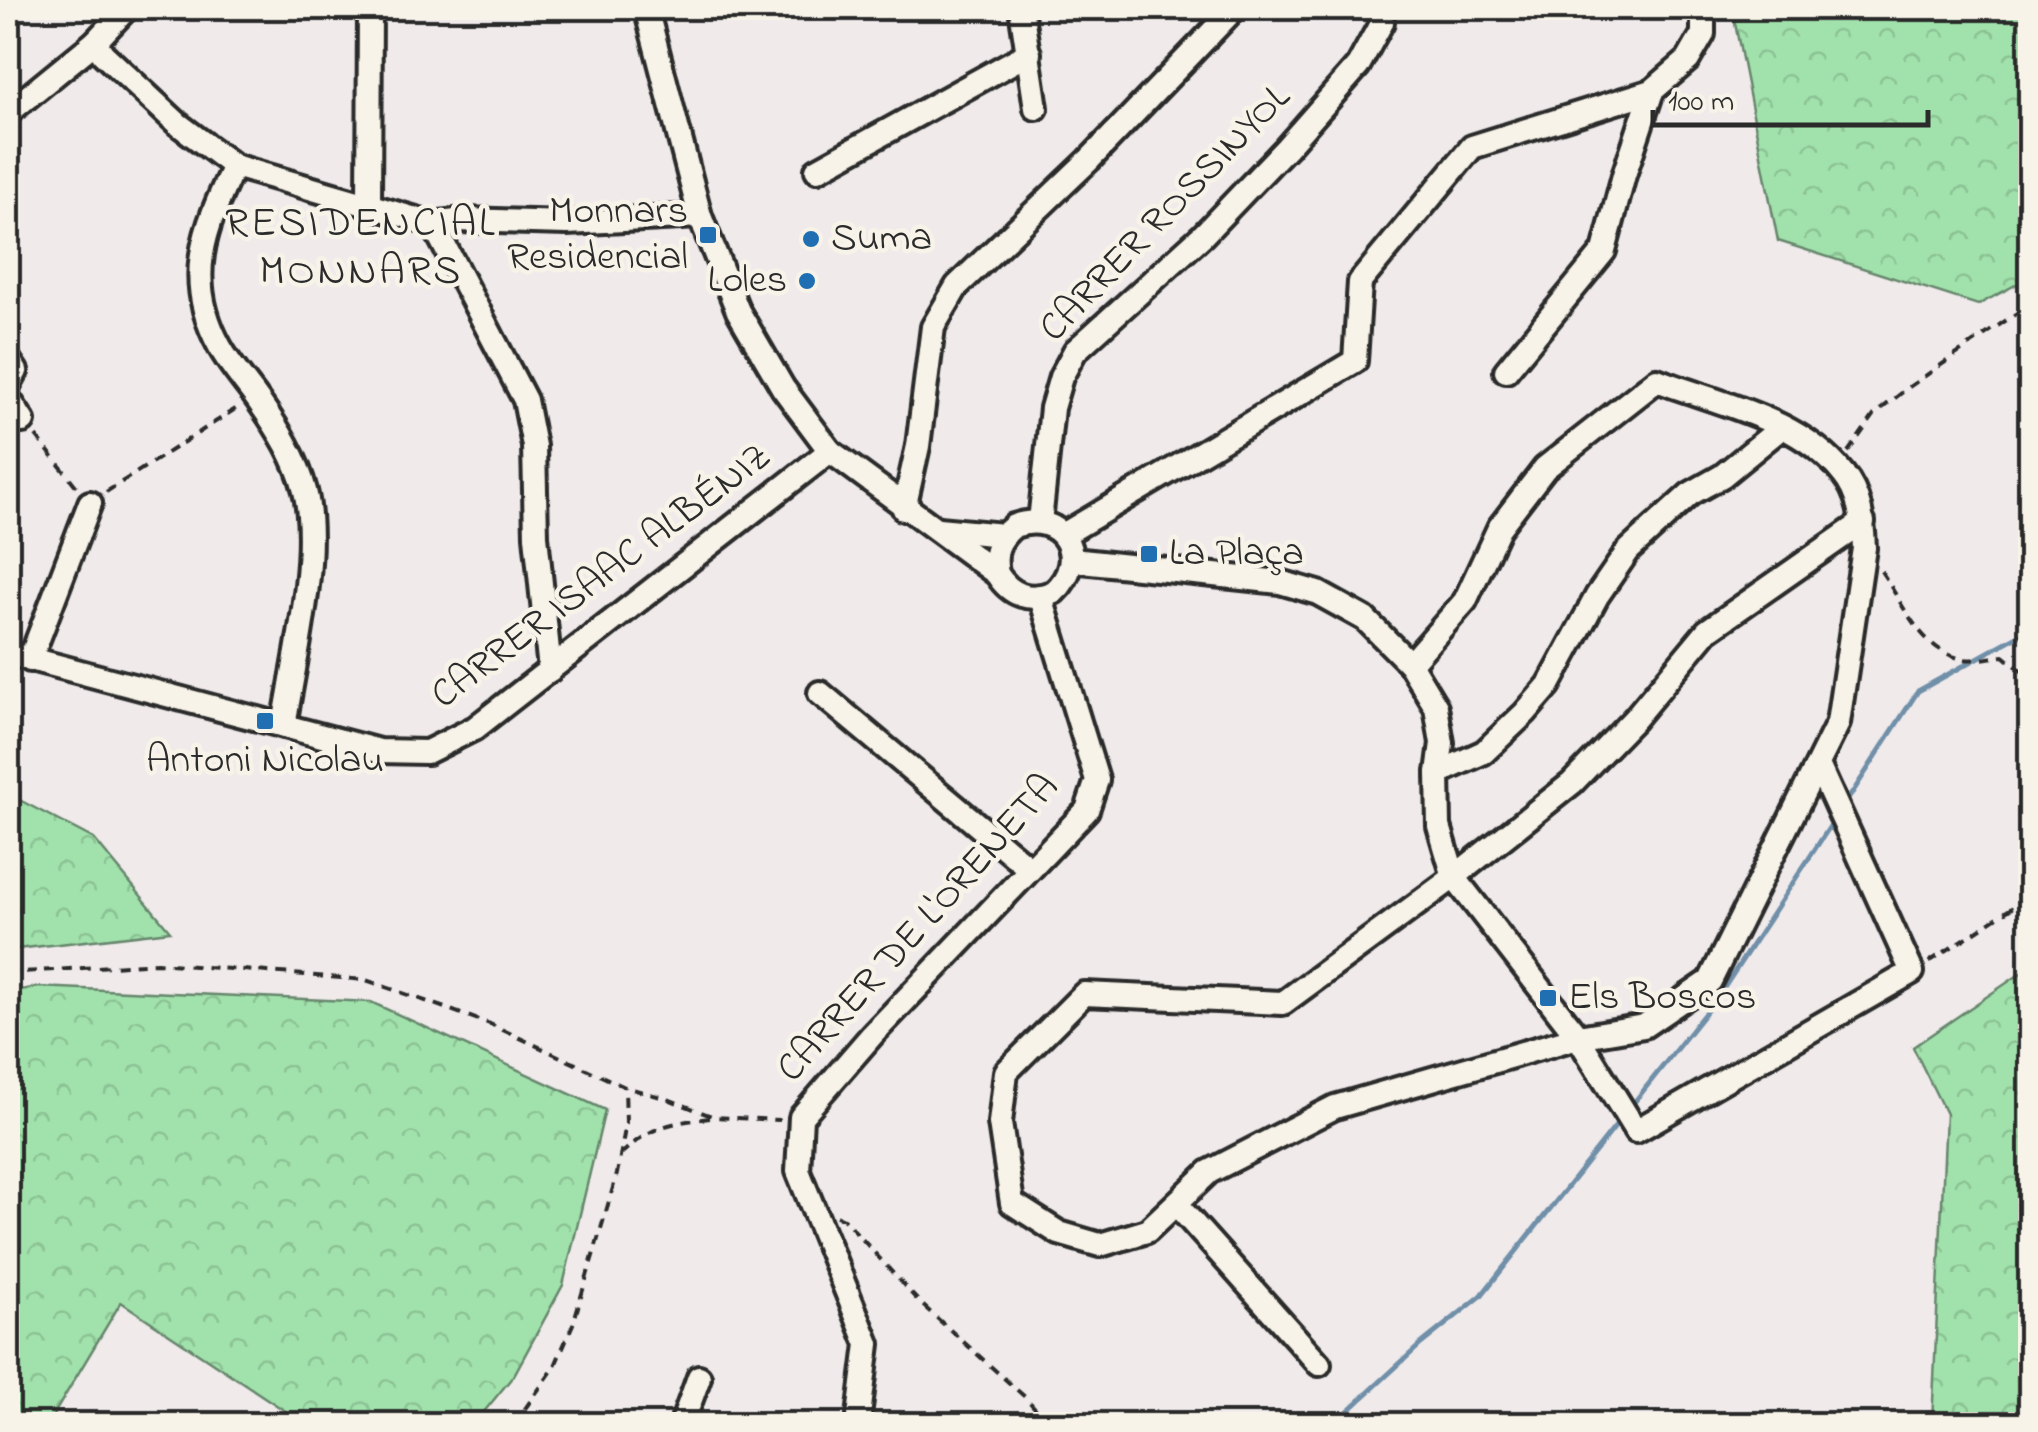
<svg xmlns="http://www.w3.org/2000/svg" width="2038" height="1432" font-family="'Indie Flower',sans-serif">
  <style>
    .forest { fill: url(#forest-crowns); stroke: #66866c; stroke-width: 2.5 }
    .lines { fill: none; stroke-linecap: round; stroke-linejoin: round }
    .stream { stroke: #708fa8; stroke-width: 5 }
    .street-casing { stroke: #2b2b2b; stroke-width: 30 }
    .path { stroke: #2b2b2b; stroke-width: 4; stroke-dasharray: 10 8; stroke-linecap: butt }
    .street { stroke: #f7f3e8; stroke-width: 22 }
    .poi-dot { fill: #1f6fb2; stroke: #f7f3e8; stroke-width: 4 }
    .labels { text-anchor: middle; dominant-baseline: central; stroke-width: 9; stroke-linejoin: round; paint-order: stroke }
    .poi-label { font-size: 40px; fill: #2b2b2b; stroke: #f7f3e8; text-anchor: start }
    .street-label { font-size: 40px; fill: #2b2b2b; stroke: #f7f3e8 }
    .neighbourhood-label { font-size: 42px; letter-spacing: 2.5px; fill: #2b2b2b; stroke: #f7f3e8 }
  </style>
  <defs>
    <pattern id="forest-crowns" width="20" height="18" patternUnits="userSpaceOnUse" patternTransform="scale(2.5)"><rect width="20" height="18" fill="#a1e2ac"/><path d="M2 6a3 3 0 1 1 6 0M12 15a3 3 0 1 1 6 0" fill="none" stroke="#8bc294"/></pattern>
  </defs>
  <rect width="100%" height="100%" fill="#f0eaeb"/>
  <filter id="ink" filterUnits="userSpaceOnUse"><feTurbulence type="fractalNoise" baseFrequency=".01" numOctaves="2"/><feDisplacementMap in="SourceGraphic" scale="20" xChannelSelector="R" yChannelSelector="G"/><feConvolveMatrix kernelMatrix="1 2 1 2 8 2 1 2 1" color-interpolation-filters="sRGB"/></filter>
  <g filter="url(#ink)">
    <g class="forest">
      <polygon points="1732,8 2030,8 2030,277 1978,305 1778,241"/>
      <polygon points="8,794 94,839 170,931 8,950"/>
      <polygon points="2030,967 2030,1424 1932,1424 1946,1114 1913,1047"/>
      <polygon points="38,987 371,1002 605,1110 563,1285 514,1375 474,1424 305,1424 121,1302 48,1424 8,1424 8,992"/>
    </g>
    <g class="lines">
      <g class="stream">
        <polyline points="1845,804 1918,691 2030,629"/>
        <polyline points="1628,1110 1720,994 1836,817"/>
        <polyline points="1334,1424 1421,1344 1481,1296 1622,1118"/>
      </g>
      <defs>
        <g id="street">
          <path d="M646 8 700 216 738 311 783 388 830 451 997 574C1011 596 1030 602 1054 592 1091 558 1062 509 1014 526 997 540 993 553 997 574"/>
          <polyline points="1021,8 1036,108"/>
          <polyline points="95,42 103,54 178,124 234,166 433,224 464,220 567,223 700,216"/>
          <polyline points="8,113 95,42 127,8"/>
          <path d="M234 166C204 229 183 280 220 347 231 367 247 384 260 403 279 430 297 459 305 491 321 552 294 662 284 726"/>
          <polyline points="817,170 1029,53"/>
          <polyline points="369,205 370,8"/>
          <polyline points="433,224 525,400 534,446 536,536 550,670"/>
          <polyline points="8,359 16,371 8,386"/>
          <polyline points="1506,371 1604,251 1624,175 1652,91"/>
          <polyline points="8,398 23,421"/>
          <polyline points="904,509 918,446 933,327 957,286 1089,160 1235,8"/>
          <polyline points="1040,522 1052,408 1061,377 1075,351 1203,235 1286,148 1358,66 1382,22 1379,8"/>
          <polyline points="938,529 1003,535"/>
          <polyline points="1063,535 1355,361 1360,282 1472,147 1652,91 1688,60 1703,34 1703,8"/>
          <polyline points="1072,560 1280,582 1318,593 1365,619 1410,664 1436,707 1442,743 1438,773 1439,826 1454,877 1578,1037 1636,1131 1912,972 1819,767"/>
          <polyline points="8,653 379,751 427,752 475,728 830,451"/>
          <polyline points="30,660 90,503"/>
          <path d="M1410 664 1465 601 1499 528 1545 468 1657 380C1719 404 1800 419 1843 474 1860 494 1863 522 1864 548L1838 723 1710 981 1644 1026 1578 1037 1335 1107 1209 1172 1147 1231 1100 1245 1059 1233 1012 1203 1000 1123 1006 1072 1084 994 1283 1003 1454 877 1572 783 1634 719 1707 631 1863 522"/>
          <polyline points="820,693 1030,869"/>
          <polyline points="1438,773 1484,752 1525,713 1549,685 1597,596 1628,551 1690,494 1722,476 1782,427"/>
          <polyline points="1176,1204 1319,1364"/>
          <polyline points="682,1424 699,1377"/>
          <polyline points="858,1424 868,1344 798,1171 801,1117 872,1035 1087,810 1097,780 1041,598"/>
        </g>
      </defs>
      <use href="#street" class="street-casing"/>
      <g class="path">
        <polyline points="36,436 77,487"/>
        <polyline points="1848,452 1875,414 1909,387 2030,304"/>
        <polyline points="106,492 237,408"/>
        <path d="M1881 571C1903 603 1921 652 1964 659 1976 661 1991 657 2004 656L2030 678"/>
        <polyline points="1929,962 2030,896"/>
        <polyline points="8,973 157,963 366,980 490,1024 625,1087 668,1099 714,1117 780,1120"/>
        <path d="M620 1155C651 1126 669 1123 710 1118"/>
        <polyline points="836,1216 844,1219 919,1302 1026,1398 1049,1424"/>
        <polyline points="514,1424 554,1368 573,1324 617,1174 626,1123 625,1087"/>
      </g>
      <use href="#street" class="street"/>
    </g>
  </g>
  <g class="poi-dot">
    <rect x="698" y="225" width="20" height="20" rx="5"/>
    <circle cx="811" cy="239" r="10"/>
    <circle cx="807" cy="281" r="10"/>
    <rect x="1139" y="544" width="20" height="20" rx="5"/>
    <rect x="255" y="711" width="20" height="20" rx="5"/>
    <rect x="1538" y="988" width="20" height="20" rx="5"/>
  </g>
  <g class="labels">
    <g class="poi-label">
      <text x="688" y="212" text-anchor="end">Monnars<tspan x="688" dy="46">Residencial</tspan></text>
      <text x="831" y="239">Suma</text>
      <text x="787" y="281" text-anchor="end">Loles</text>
      <text x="1169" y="554">La Plaça</text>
      <text x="265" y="761" text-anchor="middle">Antoni Nicolau</text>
      <text x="1568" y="998">Els Boscos</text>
    </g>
    <g class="street-label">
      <text transform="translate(1166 214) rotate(-46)">CARRER ROSSINYOL</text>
      <text transform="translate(602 577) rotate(-37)">CARRER ISAAC ALBÉNIZ</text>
      <text transform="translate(919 929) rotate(-48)">CARRER DE L'ORENETA</text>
    </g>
    <g class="neighbourhood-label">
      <text x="361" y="224">RESIDENCIAL<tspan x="361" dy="48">MONNARS</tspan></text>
    </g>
  </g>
  <rect width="2038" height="1432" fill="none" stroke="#f7f3e8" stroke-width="40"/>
  <rect x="20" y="20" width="1998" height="1392" fill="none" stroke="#2b2b2b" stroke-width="4" filter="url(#ink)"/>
  <path d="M1653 110v15h275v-15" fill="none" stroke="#2b2b2b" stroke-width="5"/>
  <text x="1668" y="110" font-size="30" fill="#2b2b2b" stroke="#f7f3e8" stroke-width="8" paint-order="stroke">100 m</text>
</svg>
